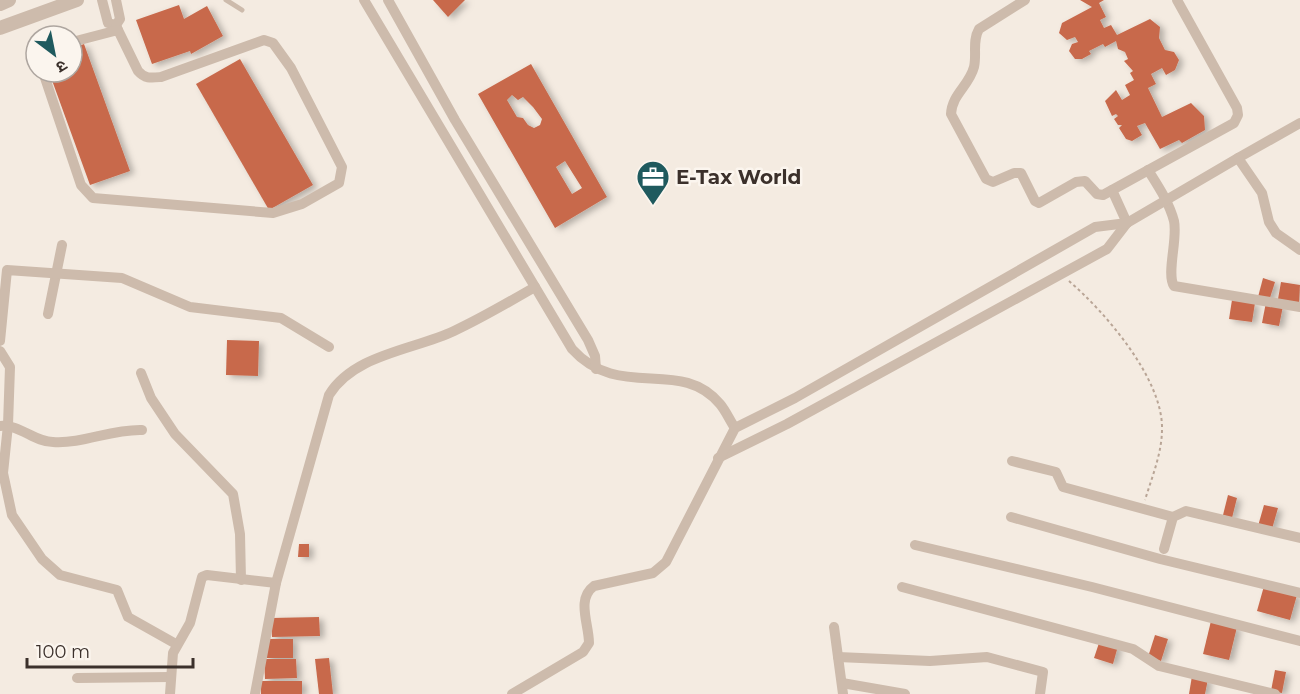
<svg xmlns="http://www.w3.org/2000/svg" width="1300" height="694" font-family="Montserrat,'Noto Sans Devanagari',sans-serif">
  <style>
    .building { fill: #c8694b; fill-rule: evenodd; filter: url(#shadow) }
    .lines { fill: none; stroke-linecap: round; stroke-linejoin: round }
    .path { stroke: #b9a596; stroke-width: 2; stroke-dasharray: 3 3; stroke-linecap: butt }
    .service { stroke: #cdbbac; stroke-width: 5 }
    .minor { stroke: #cdbbac; stroke-width: 10 }
    .tertiary { stroke: #cdbbac; stroke-width: 14 }
    .labels { text-anchor: middle; dominant-baseline: central; stroke-width: 5; stroke-linejoin: round; paint-order: stroke }
    .poi-label { font-size: 20px; font-weight: bold; fill: #3b302b; stroke: #fbf5ee; text-anchor: start }
  </style>
  <defs>
    <filter id="shadow"><feDropShadow dx="4.5" dy="2.5" stdDeviation="3" flood-color="#0004"/></filter>
  </defs>
  <rect width="100%" height="100%" fill="#f4ebe1"/>
  <g class="building">
    <polygon points="433,0 465,0 448,17"/>
    <polygon points="1080,0 1104,0 1099,3 1106,17 1100,20 1104,28 1111,25 1117,35 1150,19 1160,27 1159,38 1165,50 1174,52 1179,60 1175,70 1166,75 1162,68 1151,74 1156,84 1148,88 1162,117 1191,103 1204,116 1205,130 1182,143 1179,140 1160,149 1145,123 1137,126 1142,135 1132,141 1126,139 1119,128 1122,125 1118,125 1114,119 1118,116 1116,114 1112,116 1105,101 1116,90 1122,100 1130,95 1125,85 1134,80 1130,73 1133,71 1124,61 1128,59 1125,52 1118,49 1116,41 1105,47 1103,44 1089,51 1091,54 1082,59 1075,59 1069,51 1072,44 1078,42 1075,37 1067,40 1059,33 1062,23 1092,7"/>
    <polygon points="179,5 184,19 207,6 223,36 191,54 190,51 152,64 136,20"/>
    <polygon points="84,44 130,171 90,185 49,72 72,72 72,48"/>
    <polygon points="240,59 313,185 269,210 196,84"/>
    <path d="M531 64 607 197 555 228 478 94ZM512 95 518 100 523 97 533 107 542 119 540 125 534 128 528 125 523 118 517 117 507 100ZM565 161 582 188 572 194 556 167Z"/>
    <polygon points="1263,278 1275,282 1269,301 1258,297"/>
    <polygon points="1281,282 1300,285 1299,303 1278,299"/>
    <polygon points="1232,300 1255,303 1252,322 1229,319"/>
    <polygon points="1266,302 1283,306 1279,326 1262,323"/>
    <polygon points="227,340 259,341 258,376 226,375"/>
    <polygon points="1228,495 1237,498 1232,518 1223,515"/>
    <polygon points="1264,505 1278,508 1272,529 1258,526"/>
    <polygon points="299,544 309,544 309,557 298,557"/>
    <polygon points="1264,586 1297,595 1290,620 1257,611"/>
    <polygon points="319,617 320,636 272,637 271,618"/>
    <polygon points="1211,621 1237,627 1229,660 1203,654"/>
    <polygon points="1155,635 1168,639 1161,661 1148,657"/>
    <rect x="266" y="639" width="27" height="19"/>
    <polygon points="1100,640 1118,646 1113,664 1094,658"/>
    <polygon points="329,658 333,694 319,694 315,659"/>
    <polygon points="264,659 296,659 297,678 265,679"/>
    <polygon points="1275,670 1286,672 1282,693 1271,691"/>
    <polygon points="1192,676 1208,679 1205,694 1189,694"/>
    <rect x="261" y="681" width="41" height="13"/>
  </g>
  <g class="lines">
    <path class="path" d="M1069 281C1105 312 1163 379 1162 429 1162 453 1152 477 1145 500"/>
    <polyline class="service" points="226,0 242,10"/>
    <g class="minor">
      <polyline points="102,0 108,23 116,25 118,30"/>
      <path d="M364 0 572 349C620 402 680 356 720 404 726 411 730 421 735 428"/>
      <polyline points="388,0 455,120 588,340 595,356 596,369"/>
      <path d="M1025 0 979 29C972 41 977 54 974 67 969 86 952 94 951 114L986 179 993 182 1014 173H1021L1035 201 1039 203 1076 182 1085 181 1097 194 1103 195 1234 123 1238 115 1237 108 1177 0"/>
      <polyline points="116,25 120,19 116,0"/>
      <path d="M43 72 81 185 93 198 273 213 302 204 339 183 342 167 291 68 273 43 264 40 161 77C151 78 145 79 138 71L118 30 72 42"/>
      <polyline points="1238,158 1300,123"/>
      <path d="M1148 170C1158 186 1169 202 1174 221 1178 239 1166 274 1174 286L1300 307"/>
      <polyline points="1112,190 1127,223"/>
      <polyline points="48,314 62,245"/>
      <polyline points="0,341 7,270 122,278 190,307 281,318 329,347"/>
      <polyline points="0,351 10,367 8,425 3,473 12,515 42,559 60,575 117,590 128,617 176,644"/>
      <polyline points="141,373 151,398 175,434 233,494 240,534 241,580"/>
      <path d="M0 426C20 424 34 442 53 442 83 444 111 429 142 430"/>
      <polyline points="718,458 787,424 1107,249 1127,223"/>
      <polyline points="1012,461 1056,472 1063,487 1173,517"/>
      <polyline points="1011,517 1160,559 1300,593"/>
      <polyline points="915,545 1092,587 1300,641"/>
      <polyline points="1164,549 1173,517 1186,511 1300,538"/>
      <polyline points="902,587 1133,649 1159,666 1275,694"/>
      <polyline points="834,627 843,694"/>
      <polyline points="838,657 930,661 987,657 1043,672 1040,694"/>
      <polyline points="77,678 170,677"/>
      <polyline points="842,683 905,694"/>
      <polyline points="170,694 173,653 190,623 202,577 207,575 276,583"/>
      <path d="M255 694 276 583 329 395C354 354 414 350 454 331 482 318 509 302 535 287"/>
      <path d="M512 694 583 652 589 643C589 624 576 599 594 586L653 573 666 562 735 428 795 398 1095 227 1127 223 1238 158 1262 193 1269 222 1276 233 1300 250"/>
    </g>
    <g class="tertiary">
      <polyline points="0,4 9,0"/>
      <polyline points="0,28 77,0"/>
    </g>
  </g>
  <defs>
    <symbol id="office-pin" viewBox="-11 -11 22 30"><path d="M0 17L-7.5 6A9.5 9.5 0 1 1 7.5 6Z" fill="#1f5a5e" stroke="#fbf5ee"/><path d="M-6-3h4V-5.5h4V-3h4V5H-6ZM-1-4.5V-3h2v-1.5ZM-6 0V1H6V0Z" fill="#fff"/></symbol>
  </defs>
  <g fill-rule="evenodd">
    <use href="#office-pin" x="634" y="158" width="38" height="52"/>
  </g>
  <g class="labels">
    <g class="poi-label">
      <text x="676" y="177">E-Tax World</text>
    </g>
  </g>
  <g transform="translate(54 54) rotate(148)"><circle r="28" fill="#fbf5ee" stroke="#aea6a0" stroke-width="1.5"/>
  <path d="M0-4.5L10 22L0 15L-10 22Z" fill="#1f5a5e"/>
  <text y="-9" font-size="16" font-weight="bold" text-anchor="middle" fill="#3b302b">उ</text>
  </g>
  <path d="M27 658v9h166v-9" fill="none" stroke="#3b302b" stroke-width="3"/>
  <text x="36" y="658" font-size="18" fill="#3b302b" stroke="#fbf5ee" stroke-width="4.5" paint-order="stroke">100 m</text>
</svg>
